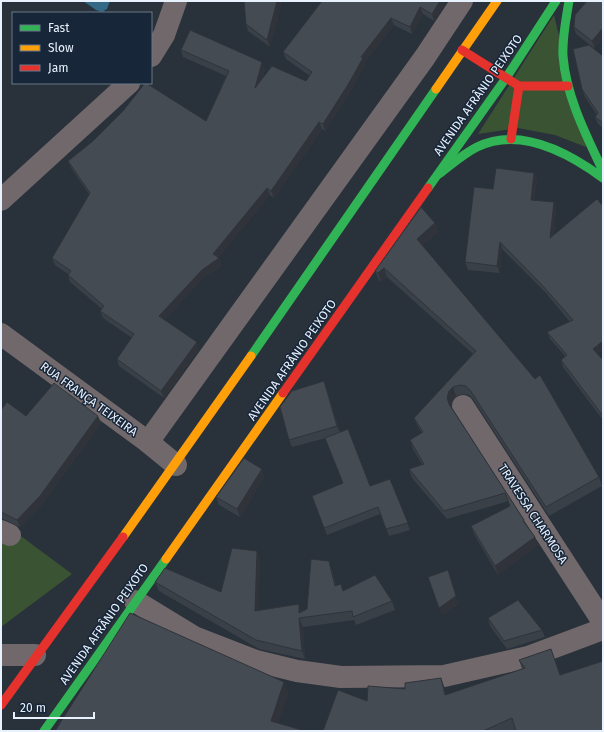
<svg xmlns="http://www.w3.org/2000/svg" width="604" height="732" font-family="'Fira Sans',sans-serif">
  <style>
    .green { fill: #3a5433 }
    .water { fill: #316987 }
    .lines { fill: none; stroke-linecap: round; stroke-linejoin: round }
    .street { stroke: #70686a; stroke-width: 22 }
    .fast { stroke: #30b455; stroke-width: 9 }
    .slow { stroke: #ff9f0a; stroke-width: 9 }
    .jam { stroke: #e5322d; stroke-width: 9 }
    .wall { fill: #3a4047 }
    .shaded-wall { fill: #30343a }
    .building { fill: #444b53; stroke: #30343a }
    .labels { text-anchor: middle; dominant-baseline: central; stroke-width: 3; stroke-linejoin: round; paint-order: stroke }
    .street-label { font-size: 12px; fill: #e8f2fe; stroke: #172638 }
  </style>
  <rect width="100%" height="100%" fill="#29313b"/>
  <g class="green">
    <polygon points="554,15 586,147 555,135 518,128 478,134"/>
    <polygon points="1,525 10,528 72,574 1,627"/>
  </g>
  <polygon class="water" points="83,1 110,1 107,9 102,12 96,10"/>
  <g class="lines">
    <g class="street">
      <polyline points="151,56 164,35 176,1"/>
      <polyline points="1,200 129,83"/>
      <polyline points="1,334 148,442 176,465"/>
      <polyline points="463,406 603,622"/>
      <polyline points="148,442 425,57 462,1"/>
      <polyline points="1,531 10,535"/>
      <polyline points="135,601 194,637 256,661 297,671 341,677 444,676 528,657 603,629"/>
      <polyline points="1,655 35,655"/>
    </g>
    <g class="fast">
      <path d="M569 1C566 19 562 38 563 56 566 96 586 135 603 171"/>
      <path d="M439 174C451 165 463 154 477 147 520 126 569 153 603 178"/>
      <polyline points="428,188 506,78 556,1"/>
      <polyline points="251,356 436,89"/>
      <polyline points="44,731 166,559"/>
    </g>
    <g class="slow">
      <polyline points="436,89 497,1"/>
      <polyline points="123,537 251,356"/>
      <polyline points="166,559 283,393"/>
    </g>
    <g class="jam">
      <polyline points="462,50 519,86 568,86"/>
      <polyline points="511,139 519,86"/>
      <polyline points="283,393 428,188"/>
      <polyline points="1,705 123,537"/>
    </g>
  </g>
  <g class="wall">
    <polygon points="244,1 282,1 270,47 248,31 246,24"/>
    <polygon points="322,1 447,1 434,21 423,14 412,34 394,25 364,63 365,65 351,90 325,131 322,129 274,198 270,195 218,258 219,258 222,266 204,277 165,320 199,349 164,398 119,366 117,359 132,338 103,318 100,311 102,309 70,282 68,275 68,274 55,265 52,258 89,194 71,168 68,161 206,121 226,76 183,57 181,50 265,69 262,80 306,81 310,76 286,59 283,52"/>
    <polygon points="587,1 595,49 576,34 574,27"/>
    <polygon points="603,56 603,128 598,124 595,117 597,115 585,97 582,89"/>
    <polygon points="534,173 537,180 534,200 554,202 556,209 554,235 603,350 598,354 603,360 603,420 563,367 561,360 565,356 550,339 547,332 570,322 545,292 502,249 500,273 468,270 465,262 493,189"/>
    <polygon points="435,223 438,232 422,246 599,477 602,486 549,516 473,399 469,395 463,394 456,396 452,400 451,406 524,520 526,525 538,545 498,575 474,534 471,526 510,506 509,501 447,519 412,478 409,469 422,464 413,449 410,440 422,433 418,427 414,418 473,354 387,277 381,282 379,280 375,271"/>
    <polygon points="324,381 340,432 370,486 390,479 410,530 389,536 380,514 327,535 312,496 343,483 326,438 292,447 289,440"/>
    <polygon points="1,410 26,416 101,423 42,504 20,527 1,518"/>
    <polygon points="262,469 264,477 240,517 219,505 216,497"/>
    <polygon points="257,551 260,560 258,610 299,604 301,612 307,609 332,570 336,585 343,591 392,601 395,610 356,625 354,620 303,627 305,659 259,649 159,591 155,582 221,592"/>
    <polygon points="488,618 542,630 545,637 507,649 490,626"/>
    <polygon points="551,649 560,675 515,730 513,731 323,731 367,701 441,678 446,695 522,669 519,660"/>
  </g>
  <g class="shaded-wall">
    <polygon points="277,1 282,1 270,47 267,40"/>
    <polygon points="440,1 447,1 434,21 432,14"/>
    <polygon points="420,7 423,14 412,34 410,27"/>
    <polygon points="391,18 394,25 364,63 365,65 351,90 325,131 323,124 361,57"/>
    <polygon points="603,28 603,38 595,49 592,41"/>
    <polygon points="262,62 265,69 258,95 255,88"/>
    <polygon points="319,122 322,129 274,198 271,191"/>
    <polygon points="534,173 537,180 534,207 531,200"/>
    <polygon points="267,188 270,195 216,261 219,258 222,266 204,277 162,324 159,316 213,254"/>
    <polygon points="554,202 556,209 553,245 550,238"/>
    <polygon points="435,223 438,232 420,248 417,239"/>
    <polygon points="500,242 502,249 500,273 497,266"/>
    <polygon points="384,268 387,277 381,282 378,273"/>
    <polygon points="603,341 603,350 596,356 593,349"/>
    <polygon points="197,342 199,349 164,398 161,391"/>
    <polygon points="324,381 327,389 340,434 337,426"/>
    <polygon points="453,387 456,396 452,400 451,406 453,413 447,398 449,391"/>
    <polygon points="98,416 101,423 42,504 20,527 17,520"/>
    <polygon points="262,469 264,477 240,517 237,509"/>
    <polygon points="535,537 538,545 498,575 495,566"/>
    <polygon points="257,551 260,560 258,619 255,611"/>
    <polygon points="329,561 332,570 338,594 335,586"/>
    <polygon points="448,570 459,604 442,616 439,608"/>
    <polygon points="299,604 302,613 299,613"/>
    <polygon points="299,618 303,627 305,659 302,651"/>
    <polygon points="441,678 445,689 449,706 445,695"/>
    <polygon points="284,682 289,693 276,731 271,721"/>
  </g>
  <g class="building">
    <polygon points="244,1 277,1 267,40 246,24"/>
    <polygon points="322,1 440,1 432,14 420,7 410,27 391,18 361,57 363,58 349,83 323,124 319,122 271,191 267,188 213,254 219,258 202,270 159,316 197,342 161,391 117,359 134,334 100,311 104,306 68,275 71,271 52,258 90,193 68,161 93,141 123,111 145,83 146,83 206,121 229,71 181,50 190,30 262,62 255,88 272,66 306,81 312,72 283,52"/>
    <polygon points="587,1 603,1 603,28 592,41 574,27 575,15"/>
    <polygon points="589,45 603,56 603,123 595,117 598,113 582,89 573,49"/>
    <polygon points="496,168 534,173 531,200 554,202 550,238 597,199 603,206 603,341 593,349 603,360 603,416 561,360 567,355 547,332 573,320 542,285 500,242 497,266 465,262 474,187 493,189"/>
    <polygon points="421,207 435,223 417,239 535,379 540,375 599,477 546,507 470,390 466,386 460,385 453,387 449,391 447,398 449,404 524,520 523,521 535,537 495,566 471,526 510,506 505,493 444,511 409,469 424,464 410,440 423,432 414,418 476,351 384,268 378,273 375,271"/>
    <polygon points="324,381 337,426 289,440 280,407 292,391"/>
    <polygon points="54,383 98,416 40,496 17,520 1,512 1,410 7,402 26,416"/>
    <polygon points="348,429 370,486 390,479 408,523 386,529 378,507 324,528 312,496 343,483 325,438"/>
    <polygon points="244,458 262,469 237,509 216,497"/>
    <polygon points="232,548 257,551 255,611 299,604 299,613 307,609 311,559 329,561 335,586 341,584 343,591 375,575 392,601 353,617 352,611 299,618 302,651 256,640 155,582 165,568 221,592"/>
    <polygon points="448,570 456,596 439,608 428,577"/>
    <polygon points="518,600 542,630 504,641 488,618"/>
    <polygon points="130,613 284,682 271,721 305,731 55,731"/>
    <polygon points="551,649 560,675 603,661 603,731 516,731 512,718 483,731 323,731 338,690 367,701 368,686 405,689 405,683 441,678 445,695 525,668 519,660"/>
  </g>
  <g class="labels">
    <g class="street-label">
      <text transform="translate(478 95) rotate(-55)">AVENIDA AFRÂNIO PEIXOTO</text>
      <text transform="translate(292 360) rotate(-55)">AVENIDA AFRÂNIO PEIXOTO</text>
      <text transform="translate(89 399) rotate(36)">RUA FRANÇA TEIXEIRA</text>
      <text transform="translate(533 514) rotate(57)">TRAVESSA CHARMOSA</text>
      <text transform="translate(104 624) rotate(-55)">AVENIDA AFRÂNIO PEIXOTO</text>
    </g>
  </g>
  <rect width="604" height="732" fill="none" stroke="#e8f2fe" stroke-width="4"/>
  <rect x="12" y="12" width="140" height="72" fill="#172638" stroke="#6b7887"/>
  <rect x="20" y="25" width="20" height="6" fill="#30b455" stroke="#6b7887"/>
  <text x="48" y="32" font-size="12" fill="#e8f2fe">Fast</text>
  <rect x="20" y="45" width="20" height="6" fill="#ff9f0a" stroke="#6b7887"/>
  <text x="48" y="52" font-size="12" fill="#e8f2fe">Slow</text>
  <rect x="20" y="65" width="20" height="6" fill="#e5322d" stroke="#6b7887"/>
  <text x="48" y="72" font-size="12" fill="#e8f2fe">Jam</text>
  <path d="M14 712v6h80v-6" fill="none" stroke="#e8f2fe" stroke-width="2"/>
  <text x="20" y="712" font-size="12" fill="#e8f2fe" stroke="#172638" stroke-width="3" paint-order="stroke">20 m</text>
</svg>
